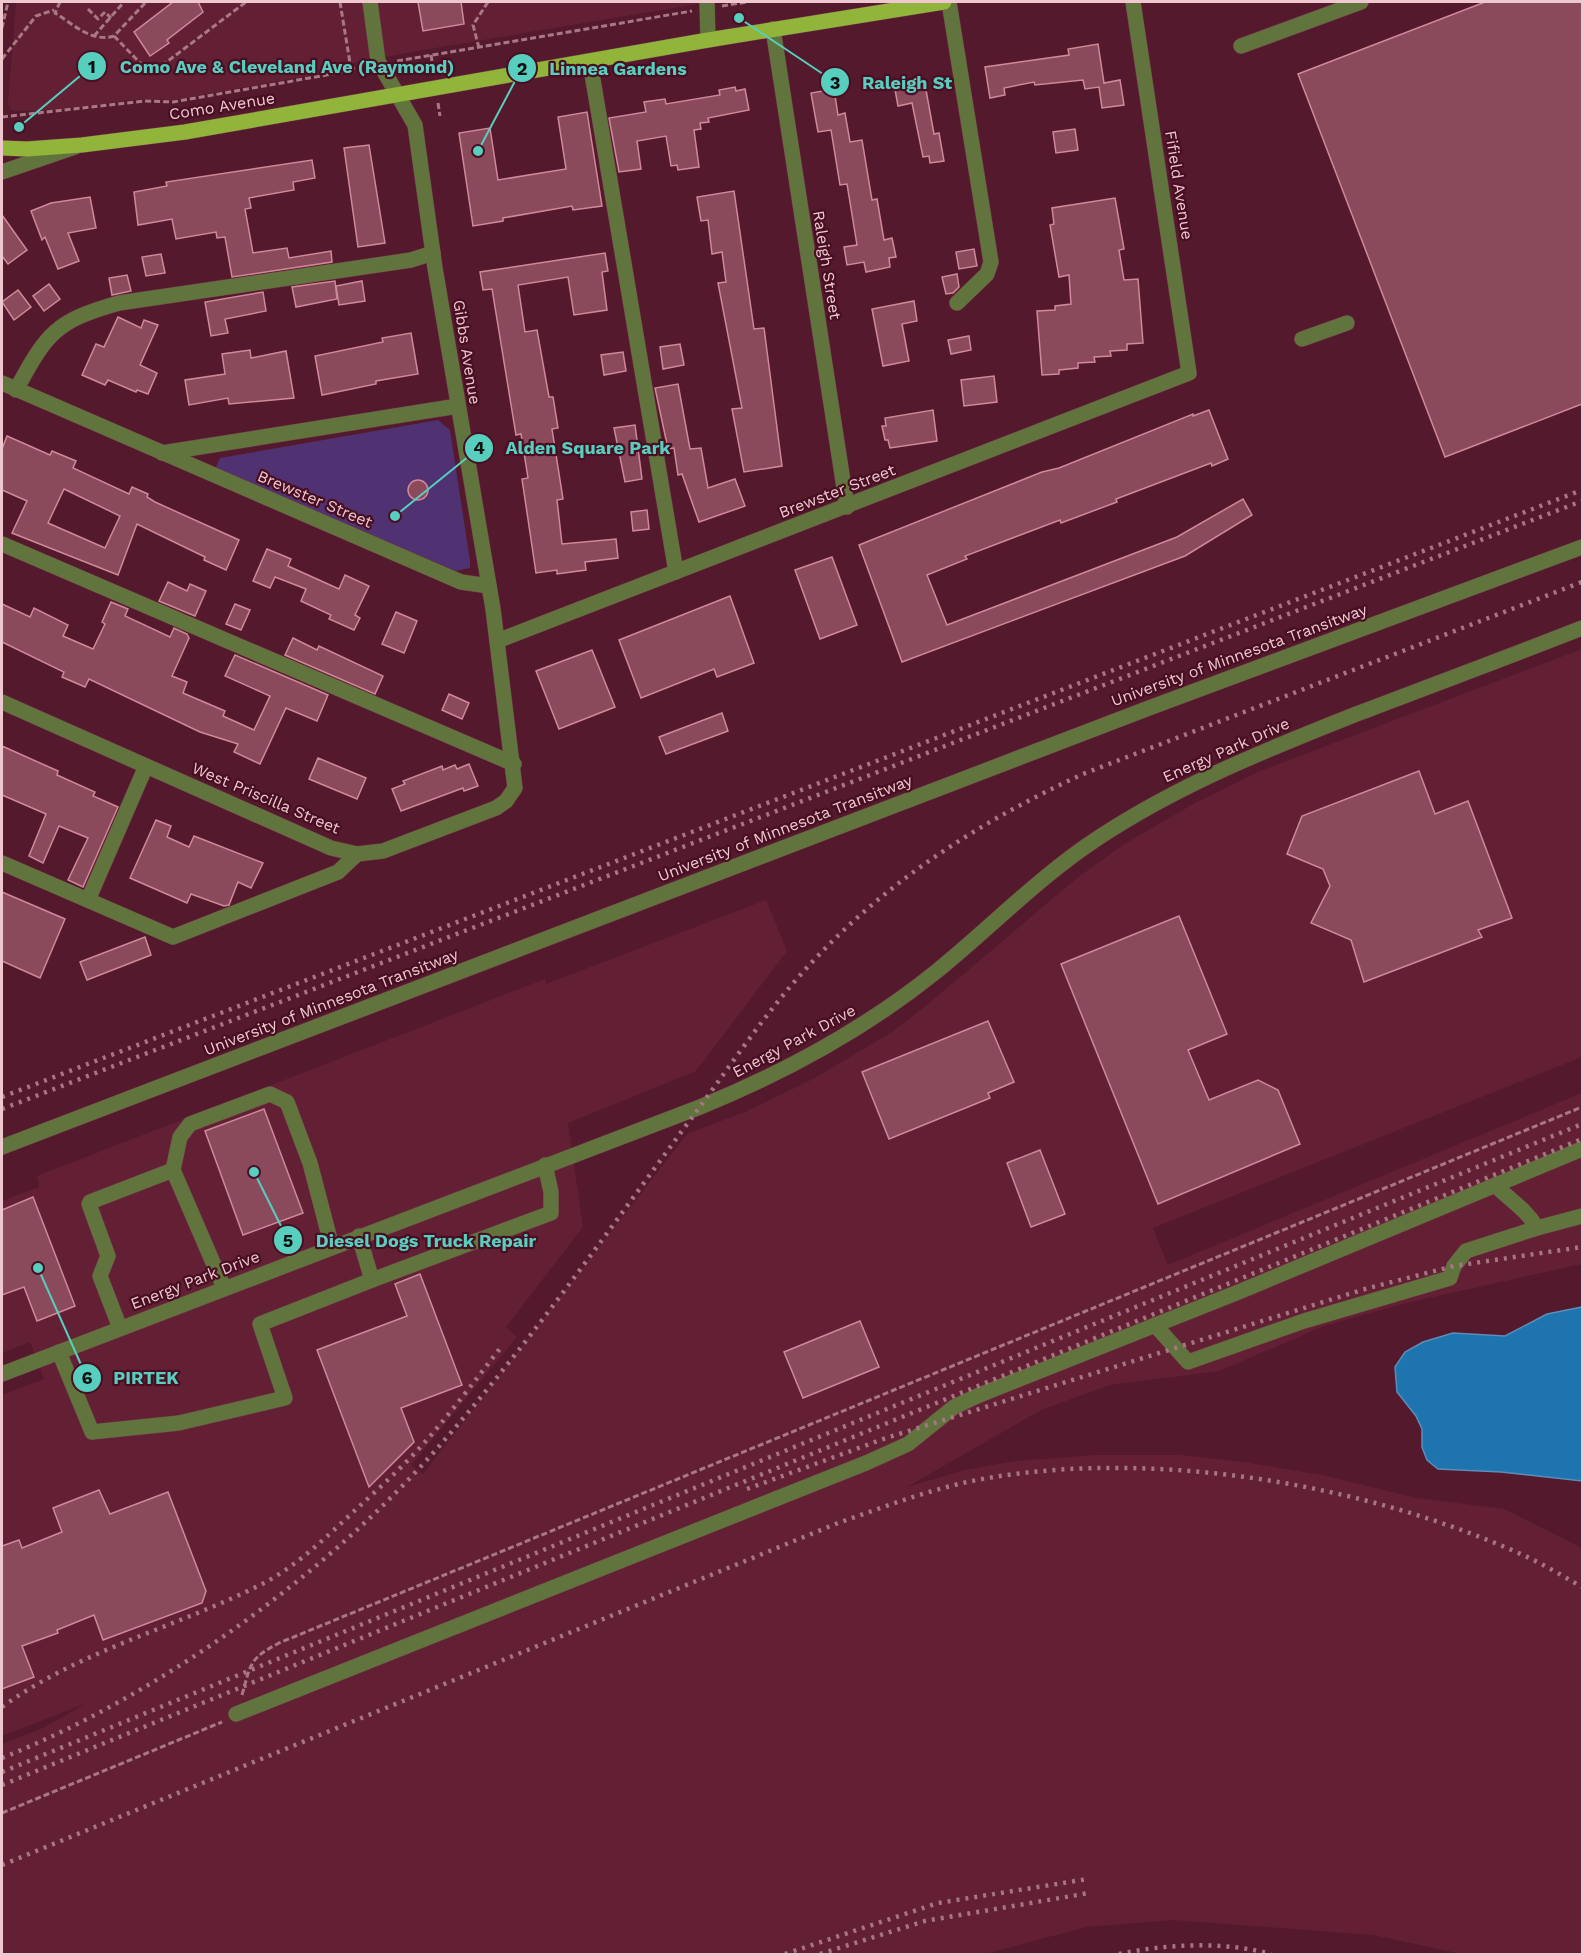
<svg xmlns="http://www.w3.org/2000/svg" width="1584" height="1956" font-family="'Work Sans',sans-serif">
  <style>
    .built { fill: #632035 }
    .green { fill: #503171 }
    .water { fill: #1e74ae; stroke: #5c8db8; stroke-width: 1.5 }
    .building { fill: #8a4a5b; stroke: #d0899a; stroke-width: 1.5; fill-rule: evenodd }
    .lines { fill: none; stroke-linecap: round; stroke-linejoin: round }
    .minor-casing { stroke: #703849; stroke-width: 16 }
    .major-casing { stroke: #703849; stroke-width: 16 }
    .path { stroke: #a87885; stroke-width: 3; stroke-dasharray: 6 3; stroke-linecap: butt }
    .minor { stroke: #62743d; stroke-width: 15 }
    .major { stroke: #91b43a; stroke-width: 15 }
    .rail { stroke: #a67683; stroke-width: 4.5; stroke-dasharray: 3 6; stroke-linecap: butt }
    .labels { text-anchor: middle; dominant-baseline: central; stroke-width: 4.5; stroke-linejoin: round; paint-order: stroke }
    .street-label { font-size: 16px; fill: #eec7cf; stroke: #480e22 }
    .leader { fill: none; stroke: #58cebf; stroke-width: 2 }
    .callout-dot { fill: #58cebf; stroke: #480e22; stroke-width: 2 }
    .mark-label { font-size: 18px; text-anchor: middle; font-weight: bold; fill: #111 }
    .callout-label { font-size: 18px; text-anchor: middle; font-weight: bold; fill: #58cebf; stroke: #480e22; stroke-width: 4.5; stroke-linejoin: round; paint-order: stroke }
  </style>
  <rect width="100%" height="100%" fill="#54192c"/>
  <g class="built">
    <polygon points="16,2 710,2 417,51 343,65 335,71 174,100 139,99 59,110 16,111 12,110 8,104"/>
    <polygon points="1582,649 1582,1057 1153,1228 1168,1265 1582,1093 1582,1264 1406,1303 1324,1326 1219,1371 1110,1385 1041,1410 907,1487 965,1470 1016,1461 1095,1455 1182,1455 1250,1463 1327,1476 1416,1498 1504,1509 1582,1548 1582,1954 1462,1954 1373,1935 1174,1920 1086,1927 985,1954 2,1954 2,1744 43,1728 87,1703 2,1736 2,1395 44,1379 30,1342 2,1353 2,1201 39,1187 37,1176 545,979 546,984 766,900 787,951 696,1071 568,1123 583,1227 506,1327 517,1337 411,1465 423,1474 687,1134 747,1111 813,1079 892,1032 927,1005 1077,878 1126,843 1195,803 1260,771"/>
  </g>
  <polygon class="green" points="438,420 450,430 470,561 470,568 456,571 219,471 216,467 220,458"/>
  <polygon class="water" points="1582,1307 1582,1481 1501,1472 1438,1469 1427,1460 1422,1447 1422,1429 1416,1416 1397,1392 1395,1367 1405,1352 1423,1342 1453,1333 1505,1336 1547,1314"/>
  <g class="building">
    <polygon points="173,2 198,2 203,12 167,40 169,43 150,56 134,32"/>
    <polygon points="418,2 461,2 464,24 423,31"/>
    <polygon points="1485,2 1582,2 1582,404 1445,457 1298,74"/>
    <polygon points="1098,44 1104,83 1120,80 1124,105 1102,108 1099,87 1085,89 1083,80 1035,85 1034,82 1004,88 1005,95 990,98 985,67 1069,55 1068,49"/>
    <polygon points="924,79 934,134 939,133 944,161 930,163 929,156 923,157 912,103 898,106 894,84"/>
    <polygon points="735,87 736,91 745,89 749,110 708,118 709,122 700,123 701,129 694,130 699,167 678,170 677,165 671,166 666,136 637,141 641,169 619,172 609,118 646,112 644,102 665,99 666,104 720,95 719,90"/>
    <polygon points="834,89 838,115 845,113 850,142 862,140 872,200 877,199 884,240 892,238 896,257 889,258 890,267 866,272 864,262 847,265 844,247 857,245 847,184 840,185 831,130 818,132 811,93"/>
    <polygon points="587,112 602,206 573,210 572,206 503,218 503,221 473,226 459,133 490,128 498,180 566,169 558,117"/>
    <polygon points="1075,129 1078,150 1056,153 1053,132"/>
    <polygon points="369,145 385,243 358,247 344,148"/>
    <polygon points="312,160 315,178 293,182 294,190 249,198 251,208 245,209 253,253 287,248 289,258 331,251 332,262 232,277 225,237 217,238 216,232 176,239 172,219 138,225 134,192 167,186 166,182"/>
    <polygon points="734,191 754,329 764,328 782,466 744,472 732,409 742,408 718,283 726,282 722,252 712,254 708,220 701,221 697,197"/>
    <polygon points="90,197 96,228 68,233 79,261 58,269 45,237 42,240 31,211 51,203"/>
    <polygon points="1115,198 1124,249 1119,250 1124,280 1138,279 1143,343 1127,344 1127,350 1110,351 1111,356 1094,357 1095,362 1078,363 1078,368 1059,370 1059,374 1042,375 1037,311 1055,310 1055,306 1071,304 1069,275 1059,277 1050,225 1054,224 1052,208"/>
    <polygon points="2,215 27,250 8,264 2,256"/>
    <polygon points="974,249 977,266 959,269 956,252"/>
    <polygon points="605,253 608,271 602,272 607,310 574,315 568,277 518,285 525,332 537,330 549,397 553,397 558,428 552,429 563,499 557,500 562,544 616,539 618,558 585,562 586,570 557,574 557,570 536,573 522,479 528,478 521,434 516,435 492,289 483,290 480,272"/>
    <polygon points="161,254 165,273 146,276 142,257"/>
    <polygon points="957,274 959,287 953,293 946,294 942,277"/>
    <polygon points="127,275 131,291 112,295 109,278"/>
    <polygon points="335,281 337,299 296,307 292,287"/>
    <polygon points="362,281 365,301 339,305 336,286"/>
    <polygon points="49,284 60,299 44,311 33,296"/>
    <polygon points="18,290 31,307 14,320 2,302"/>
    <polygon points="263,292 266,311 225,319 228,333 211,336 205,302"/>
    <polygon points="914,301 917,321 902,324 909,361 883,366 872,309"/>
    <polygon points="118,317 141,328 144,320 158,325 140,365 157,373 148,394 137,390 136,392 108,380 105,385 82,375 96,344 104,347"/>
    <polygon points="411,333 418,374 376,381 376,384 322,395 315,356 383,342 382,338"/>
    <polygon points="969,336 971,350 951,354 948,340"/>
    <polygon points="680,344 684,365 663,369 660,347"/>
    <polygon points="250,350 251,358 286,351 294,398 229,404 228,398 189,405 185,380 225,374 222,354"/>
    <polygon points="623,352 626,371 604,375 601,355"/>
    <polygon points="994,376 997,402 964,406 961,380"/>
    <polygon points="678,384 690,449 701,448 708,488 735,479 745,506 699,522 682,474 678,475 674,448 668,449 655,388"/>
    <polygon points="933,410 937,441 890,448 888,440 885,440 882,426 886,426 885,418"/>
    <polygon points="1209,410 1228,459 1212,466 1211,463 1116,499 1117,502 1061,523 1060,520 965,556 967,559 927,575 947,625 1177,537 1243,499 1252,515 1185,556 902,662 859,545 1042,472 1059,468 1193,414 1193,416"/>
    <polygon points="635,425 642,479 625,482 614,428"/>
    <path d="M7 436 50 455 52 451 76 461 73 468 129 494 132 487 148 494 147 497 155 502 239 540 226 570 204 560 205 557 137 524 118 575 12 533 27 501 2 490V449ZM64 489 120 516 105 548 48 523Z"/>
    <circle cx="418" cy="490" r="10"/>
    <polygon points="647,510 649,529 633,531 631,512"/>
    <polygon points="267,549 291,559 288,566 339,589 345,575 369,586 355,615 360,618 354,630 329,619 331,615 301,601 306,589 275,577 270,588 253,581"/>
    <polygon points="832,557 857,625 820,639 795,570"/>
    <polygon points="168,582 187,591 190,584 206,591 195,616 159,601"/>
    <polygon points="730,596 754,663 717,677 714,669 641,698 619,640"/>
    <polygon points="111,602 128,609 125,616 170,637 174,628 187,634 189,638 172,676 187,682 183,693 225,711 223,716 254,730 270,696 225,676 235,655 328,695 317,721 286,708 260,764 234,752 238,744 200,732 89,679 85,687 62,677 64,672 2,642 2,604 30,617 34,608 68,625 63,636 93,649 105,624 102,622"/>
    <polygon points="235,604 250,610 241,630 226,624"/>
    <polygon points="396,612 417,621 404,653 382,644"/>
    <polygon points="293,638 317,650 319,646 383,676 375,694 285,655"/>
    <polygon points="592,650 615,707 559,729 536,671"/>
    <polygon points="449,694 469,703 462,719 442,710"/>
    <polygon points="722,713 728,731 666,754 659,737"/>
    <polygon points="2,746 58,771 57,775 95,792 93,796 118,807 83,887 68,880 88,838 59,826 43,863 29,856 46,814 2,795"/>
    <polygon points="318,758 366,778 357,799 309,779"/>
    <polygon points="469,764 478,786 464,791 463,788 401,811 392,789 405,784 403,781 442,766 443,770 455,765 457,769"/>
    <polygon points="1419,771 1435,814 1468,801 1512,918 1478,930 1482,937 1364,982 1351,940 1311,923 1330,886 1323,869 1287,854 1302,816"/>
    <polygon points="156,820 171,826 167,837 189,847 194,836 263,863 251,888 238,882 229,905 224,906 191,894 187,903 130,878"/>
    <polygon points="2,892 65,919 40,978 2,961"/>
    <polygon points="1179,916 1227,1034 1188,1050 1209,1100 1258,1080 1278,1090 1300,1144 1158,1204 1061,964"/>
    <polygon points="145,937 151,955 87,980 80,962"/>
    <polygon points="988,1021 1014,1082 988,1093 990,1098 889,1139 862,1072"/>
    <polygon points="264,1109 303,1213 243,1235 205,1131"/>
    <polygon points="1040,1150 1065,1214 1031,1227 1007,1163"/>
    <polygon points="33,1197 75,1306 37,1321 24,1287 2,1295 2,1210"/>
    <polygon points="420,1274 462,1385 401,1408 414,1442 369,1487 317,1350 407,1316 395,1284"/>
    <polygon points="860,1321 879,1367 803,1398 784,1352"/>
    <polygon points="99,1490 110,1514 168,1492 206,1591 202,1603 103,1640 94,1615 57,1630 58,1633 22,1646 34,1677 2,1689 2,1546 19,1540 22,1548 62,1532 53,1508"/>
  </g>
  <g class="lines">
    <defs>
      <g id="minor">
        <polyline points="707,2 708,40"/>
        <polyline points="949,2 991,262 987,274 957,303"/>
        <polyline points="773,29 847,507"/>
        <polyline points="1241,46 1361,2"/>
        <polyline points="590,62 676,572"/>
        <polyline points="2,172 75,147"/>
        <polyline points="1302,339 1347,323"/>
        <polyline points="2,383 461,582 489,586"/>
        <path d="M16 390C47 333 55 321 119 303L411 260 433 253"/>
        <polyline points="162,453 458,406"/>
        <polyline points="2,544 514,764"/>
        <polyline points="497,641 1189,373 1133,2"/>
        <polyline points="2,702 331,848 357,854 383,851 496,808 506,801 515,788 493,609 435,268 415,125 378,61 370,2"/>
        <polyline points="2,863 173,937 338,872 357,854"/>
        <polyline points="88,900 146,766"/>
        <polyline points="2,1147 1149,708 1582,547"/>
        <polyline points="173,1170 180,1137 190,1124 270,1094 287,1102 310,1163 332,1247"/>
        <path d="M1495 1185C1510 1200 1527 1210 1537 1228L1582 1216"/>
        <polyline points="372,1280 551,1213 551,1192 545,1165"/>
        <polyline points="1155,1325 1188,1362 1304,1321 1450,1278 1454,1266 1466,1251 1537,1228"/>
        <polyline points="120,1328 100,1276 108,1256 89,1204 90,1202 173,1170 224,1288"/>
        <polyline points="59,1352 92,1432 179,1423 285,1398 260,1324 372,1280 359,1236"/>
        <path d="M2 1374 700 1107C786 1072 865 1029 937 971 991 927 1040 876 1098 838 1180 784 1268 749 1359 713 1433 685 1508 657 1582 628"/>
        <polyline points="236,1714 866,1463 908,1444 954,1407 977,1396 1241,1291 1582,1149"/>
      </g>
      <polyline id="major" points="2,148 27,149 82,145 185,132 708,40 944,2"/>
    </defs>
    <use href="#minor" class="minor-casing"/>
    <use href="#major" class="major-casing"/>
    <g class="path">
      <path d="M60 2 55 13C73 24 92 43 114 36L146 2"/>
      <polyline points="340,2 351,69"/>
      <polyline points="722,6 747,2"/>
      <polyline points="88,9 98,19 105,12 111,18"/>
      <polyline points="2,28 8,2"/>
      <polyline points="94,36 124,2"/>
      <polyline points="114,36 146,69 156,70 246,2"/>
      <polyline points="479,48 473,25 488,2"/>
      <polyline points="431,55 434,73"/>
      <polyline points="2,59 36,16 54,10"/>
      <polyline points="397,61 692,11"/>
      <polyline points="438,103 440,116"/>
      <polyline points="2,117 145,101 173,102 338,73 364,65"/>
      <path d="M242 1695C251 1663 249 1659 279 1643L1582 1107"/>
      <polyline points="2,1813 222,1722"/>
    </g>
    <use href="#minor" class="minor"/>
    <use href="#major" class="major"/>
    <g class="rail">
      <polyline points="2,1097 1582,490"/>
      <polyline points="2,1109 1582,501"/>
      <polyline points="747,1489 886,1438 1365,1289 1454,1266 1582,1247"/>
      <path d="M2 1707C79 1651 171 1629 256 1587 292 1570 321 1542 350 1515 379 1488 411 1460 437 1428 459 1402 480 1374 502 1346"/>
      <path d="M2 1758C160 1695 330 1572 441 1444 533 1339 613 1224 696 1112 734 1061 770 1006 815 959 891 878 983 820 1083 774L1582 582"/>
      <polyline points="2,1772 1582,1124"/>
      <polyline points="2,1785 1582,1139"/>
      <path d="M2 1865 838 1523C889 1505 941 1485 994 1477 1162 1450 1368 1485 1523 1555 1543 1564 1563 1576 1582 1587"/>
      <polyline points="785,1954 938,1903 1088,1879"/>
      <polyline points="820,1954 925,1921 1089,1893"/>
      <path d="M1119 1954C1166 1944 1224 1941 1271 1954"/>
    </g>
  </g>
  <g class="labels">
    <g class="street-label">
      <text transform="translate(222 106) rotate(-9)">Como Avenue</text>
      <text transform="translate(1179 185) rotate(81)">Fifield Avenue</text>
      <text transform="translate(827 265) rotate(81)">Raleigh Street</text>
      <text transform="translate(467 352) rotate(81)">Gibbs Avenue</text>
      <text transform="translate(837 491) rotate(-21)">Brewster Street</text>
      <text transform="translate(315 499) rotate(23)">Brewster Street</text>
      <text transform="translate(1239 655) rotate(-20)">University of Minnesota Transitway</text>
      <text transform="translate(1226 750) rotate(-24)">Energy Park Drive</text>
      <text transform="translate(266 798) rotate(23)">West Priscilla Street</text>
      <text transform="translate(785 828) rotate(-21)">University of Minnesota Transitway</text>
      <text transform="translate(331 1002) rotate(-21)">University of Minnesota Transitway</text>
      <text transform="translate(794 1041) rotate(-28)">Energy Park Drive</text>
      <text transform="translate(195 1280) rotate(-21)">Energy Park Drive</text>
    </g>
  </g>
  <path class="leader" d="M19 127L92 66M478 151L522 68M739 18L835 82M395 516L479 448M254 1172L288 1240M38 1268L87 1378"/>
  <g class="callout-dot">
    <circle cx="19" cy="127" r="6"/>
    <circle cx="478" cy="151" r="6"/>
    <circle cx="739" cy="18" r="6"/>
    <circle cx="395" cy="516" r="6"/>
    <circle cx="254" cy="1172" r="6"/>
    <circle cx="38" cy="1268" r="6"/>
    <circle cx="92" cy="66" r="15"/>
    <circle cx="522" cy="68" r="15"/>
    <circle cx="835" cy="82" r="15"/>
    <circle cx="479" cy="448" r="15"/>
    <circle cx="288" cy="1240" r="15"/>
    <circle cx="87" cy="1378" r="15"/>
  </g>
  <g class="mark-label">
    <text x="92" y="73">1</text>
    <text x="522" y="75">2</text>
    <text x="835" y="89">3</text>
    <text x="479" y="454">4</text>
    <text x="288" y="1247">5</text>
    <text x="87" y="1384">6</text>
  </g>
  <g class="callout-label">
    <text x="287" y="73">Como Ave &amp; Cleveland Ave (Raymond)</text>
    <text x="618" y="75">Linnea Gardens</text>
    <text x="907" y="89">Raleigh St</text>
    <text x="588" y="454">Alden Square Park</text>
    <text x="426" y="1247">Diesel Dogs Truck Repair</text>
    <text x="146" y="1384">PIRTEK</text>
  </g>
  <rect width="1584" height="1956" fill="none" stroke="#eec7cf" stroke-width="6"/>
</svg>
